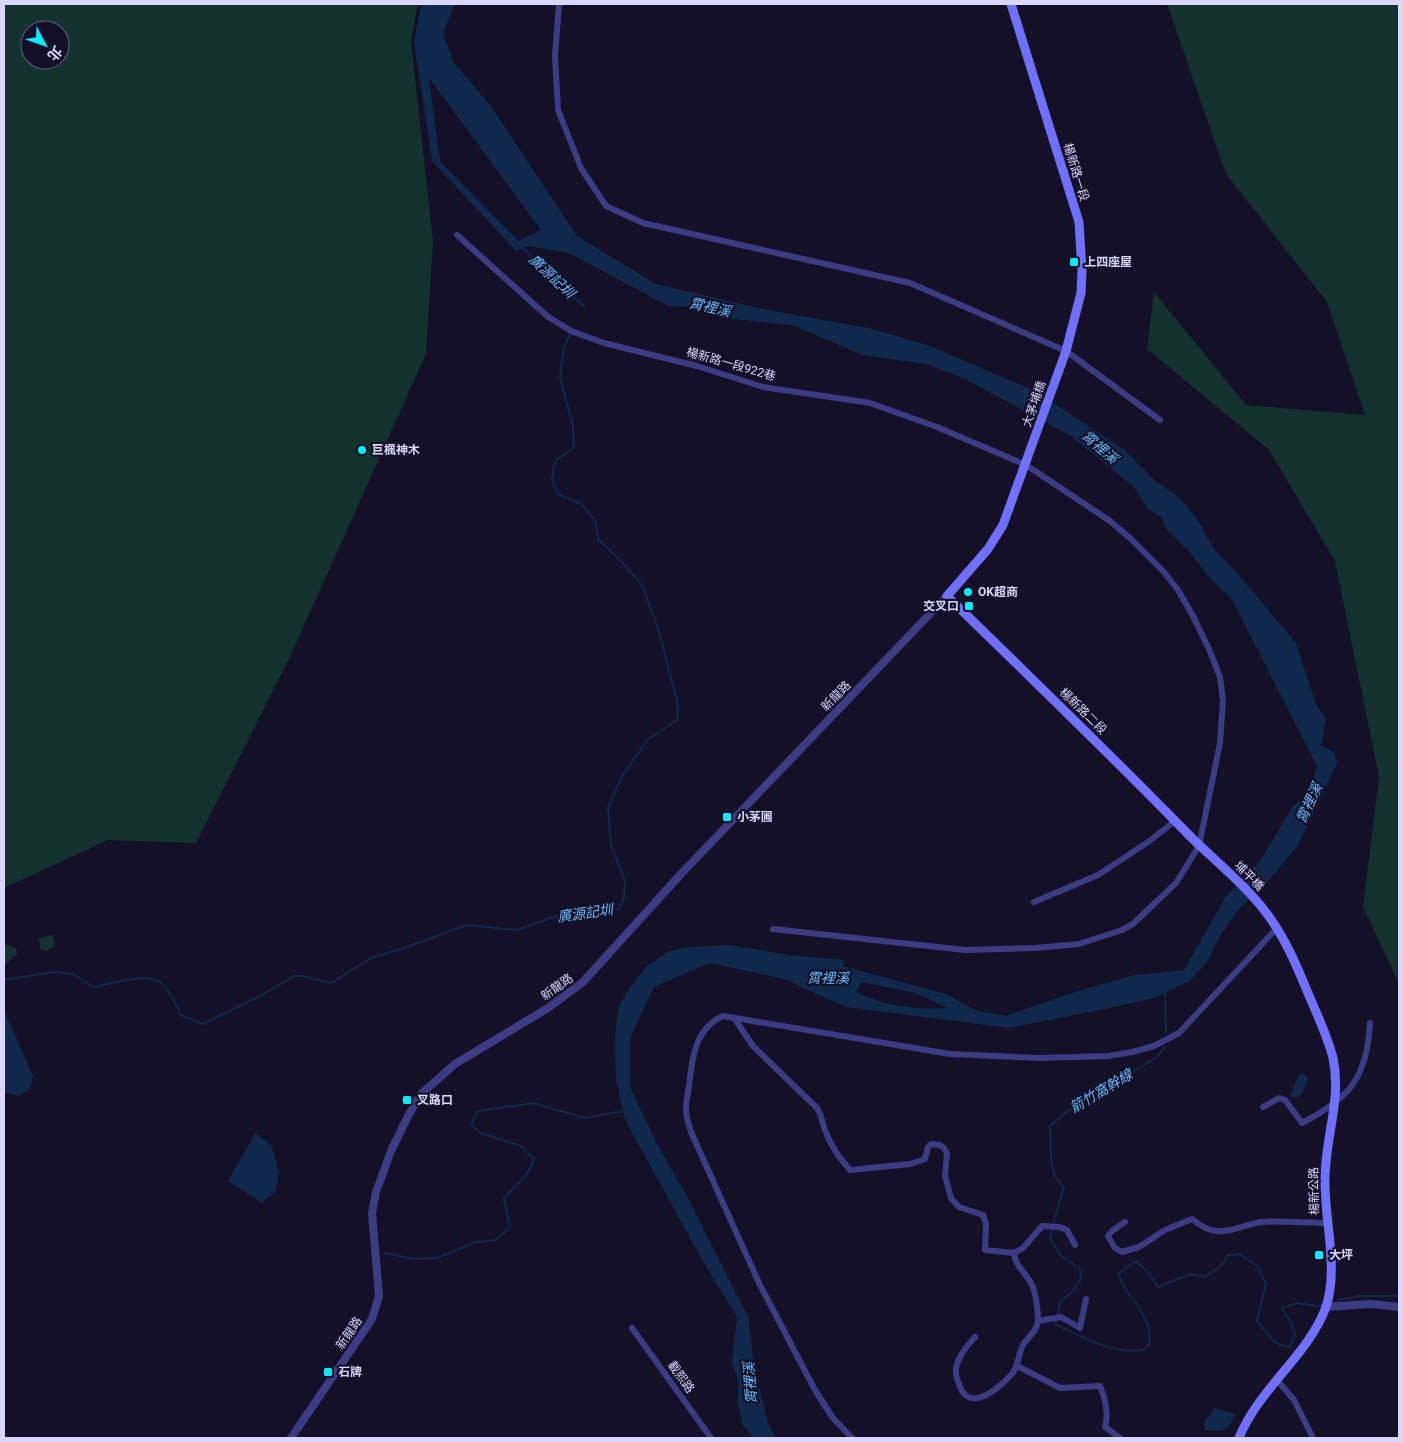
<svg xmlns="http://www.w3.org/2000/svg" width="1403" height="1442" font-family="Roboto,'Noto Sans TC',sans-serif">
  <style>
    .green { fill: #13312f; fill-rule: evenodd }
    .water { fill: #0f284c; fill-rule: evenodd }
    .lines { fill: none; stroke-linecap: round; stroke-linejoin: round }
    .stream { stroke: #0f284c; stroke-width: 2 }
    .minor { stroke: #3c3c85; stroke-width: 6 }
    .tertiary { stroke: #3c3c85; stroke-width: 8 }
    .secondary { stroke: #6f71fd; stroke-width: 9 }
    .poi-dot { fill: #06ebfb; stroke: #131027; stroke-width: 2 }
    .labels { text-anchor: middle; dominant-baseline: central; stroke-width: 4.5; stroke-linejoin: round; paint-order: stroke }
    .street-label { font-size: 12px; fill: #dad7fe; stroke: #131027 }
    .poi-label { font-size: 12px; font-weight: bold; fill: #dad7fe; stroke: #131027; text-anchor: start }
    .water-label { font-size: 14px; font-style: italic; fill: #66bcfd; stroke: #131027 }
  </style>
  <rect width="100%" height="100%" fill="#131027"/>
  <g class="green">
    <path d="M4 4H418L411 41 433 241 426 354 289 659 196 843 108 840 4 888ZM30 30H60V60H30Z"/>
    <polygon points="1167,4 1399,4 1399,984 1363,907 1379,777 1335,561 1269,450 1147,349 1154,292 1246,405 1365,415 1327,302 1226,174"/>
    <polygon points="53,935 55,946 46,951 40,949 39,938"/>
    <polygon points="6,944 16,948 17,954 4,965 4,947"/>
  </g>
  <g class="water">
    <path d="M421 4H455L443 34 454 63 491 106 577 236 656 284 763 309 869 328 930 346 1035 391 1125 450 1154 480 1181 499 1199 522 1214 549 1238 574 1296 643 1316 704 1326 719 1321 745 1333 752 1338 762 1297 847 1275 873 1239 909 1220 936 1207 962 1190 981 1154 998 1114 1007 1009 1028 846 1007 784 979 710 963 654 987 630 1038V1087L656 1142 688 1198 749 1319 754 1367 768 1423 776 1438H753L743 1425 737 1403 739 1385 732 1362 737 1317 705 1265 625 1120 616 1079 615 1036 618 1008 630 987 646 967 667 952 687 947 729 945 789 955 844 960 843 966 946 994 975 1010 1006 1016 1068 994 1134 975 1184 970 1226 896 1258 864 1293 806 1309 793 1317 766 1231 598 1207 575 1190 552 1168 531 1161 517 1147 508 1134 487 1071 436 963 378 926 364 862 355 795 326 727 318 697 307 668 306 569 253 528 246 516 251 432 161 414 42ZM429 78 541 230 519 241 440 161ZM861 982 916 993 947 1008C916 1010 884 1006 856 992Z"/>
    <polygon points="4,1010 33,1076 30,1089 18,1096 4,1092"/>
    <polygon points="1299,1074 1304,1074 1308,1078 1302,1094 1296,1098 1290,1096"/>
    <polygon points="255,1133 271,1145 279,1172 276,1191 262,1203 228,1181"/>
    <path d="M1215 1408 1235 1414C1228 1432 1224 1432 1205 1430L1204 1422Z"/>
  </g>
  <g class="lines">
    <g class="stream">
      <polyline points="523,248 555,281 584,306"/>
      <path d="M4 980 53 972 73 974 93 987C109 984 150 971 162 984 171 992 176 1005 181 1015L203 1024 262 995 294 976H303L331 983 373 957 401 949 467 925 517 930 553 917 619 909 624 898 625 881 611 845 608 808 622 776 648 739 677 720 678 705 659 632 642 585 620 560 598 539 595 520 581 504 558 494 552 479 555 461 574 447 573 426 560 378 564 347 570 334"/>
      <polyline points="1165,990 1166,1033"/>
      <path d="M385 1253 413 1259 437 1258 476 1242 496 1240 510 1227 504 1199C514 1185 530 1176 534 1159L521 1146 481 1133 471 1125 477 1111 534 1103 584 1118 623 1111"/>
      <polyline points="1338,1300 1360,1296 1399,1296"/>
      <polyline points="1057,1316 1061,1301 1072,1292 1081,1279 1080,1269 1061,1256 1050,1238 1057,1210 1064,1188 1055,1176 1051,1162 1050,1126 1075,1105 1156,1058 1166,1046"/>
      <path d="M1056 1321 1055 1324C1083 1337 1112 1355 1144 1350L1150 1343 1148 1325 1139 1307 1125 1289 1118 1274 1136 1261 1148 1272 1158 1287 1191 1274 1205 1277 1222 1265 1228 1255 1240 1254 1257 1266 1266 1284 1257 1320C1265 1332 1274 1346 1290 1347L1295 1334 1290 1320 1281 1308 1297 1303 1317 1306 1322 1305"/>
    </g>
    <g class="minor">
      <polyline points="559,4 555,56 558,110 581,168 606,206 643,223 910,283 1066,351 1160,420"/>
      <polyline points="457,235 547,316 571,331 604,343 697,366 763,387 870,403 937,427 1026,465 1110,521 1131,539 1163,571 1178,590 1192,614 1209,649 1220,677 1223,700 1220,743 1199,846 1176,883 1133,924 1122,930 1079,944 1035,948 965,950 773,929"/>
      <polyline points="1034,902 1098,875 1148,842 1175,821"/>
      <path d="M734 1018 753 1046 817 1108C823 1118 821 1119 825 1130 830 1144 840 1159 850 1170L910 1164 925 1159 928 1147 931 1144 940 1145 944 1148 947 1153 945 1176 951 1198 959 1207 983 1215 986 1224 985 1250 1014 1253 1023 1248 1042 1226 1059 1227 1067 1230 1075 1245"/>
      <path d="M1263 1107 1279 1098 1285 1100 1302 1123C1350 1098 1367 1078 1370 1023"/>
      <path d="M1125 1222 1112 1231 1108 1236 1115 1248 1122 1252 1139 1247 1165 1230 1192 1219C1219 1242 1233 1227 1261 1222 1279 1220 1308 1223 1327 1223"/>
      <polyline points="1038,1321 1061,1317 1080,1328 1086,1299"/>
      <polyline points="632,1328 711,1438"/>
      <path d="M975 1337C968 1345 957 1357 956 1369 955 1375 958 1382 960 1387 971 1414 1001 1386 1012 1374 1019 1365 1018 1354 1023 1345 1028 1336 1038 1331 1038 1319 1038 1310 1036 1294 1032 1285 1026 1273 1015 1266 1014 1253"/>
      <path d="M1017 1366 1060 1388 1100 1386C1105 1397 1109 1414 1105 1427L1120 1438"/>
      <polyline points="1276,1379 1294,1400 1313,1438"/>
      <path d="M852 1438 833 1418 816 1392 759 1283 691 1132C689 1125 686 1117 686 1109 686 1102 688 1093 689 1086 692 1058 695 1028 723 1016L950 1054 1038 1058 1109 1056 1132 1052 1154 1046 1179 1033 1277 928"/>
    </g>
    <g class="tertiary">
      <polyline points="1325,1307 1371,1304 1399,1307"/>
      <polyline points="291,1438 372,1319 379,1296 372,1213 376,1192 391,1151 408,1116 421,1094 455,1064 548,1008 583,982 680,875 947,596"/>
    </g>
    <path class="secondary" d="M1011 4 1079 222 1082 271 1081 293 1066 351 1003 525 988 549 947 596C1027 674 1107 751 1184 830 1212 859 1247 885 1270 918 1288 943 1299 972 1311 1000 1319 1019 1328 1038 1333 1058 1342 1100 1325 1137 1325 1179 1324 1219 1339 1268 1326 1307 1308 1356 1259 1388 1239 1438"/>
  </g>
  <g class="poi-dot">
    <rect x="1069" y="257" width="10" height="10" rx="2.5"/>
    <circle cx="362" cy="450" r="5"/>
    <circle cx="968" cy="592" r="5"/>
    <rect x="964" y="601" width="10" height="10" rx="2.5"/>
    <rect x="722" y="812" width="10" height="10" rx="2.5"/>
    <rect x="402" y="1095" width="10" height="10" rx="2.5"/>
    <rect x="1314" y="1250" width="10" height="10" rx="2.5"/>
    <rect x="323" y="1367" width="10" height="10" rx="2.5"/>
  </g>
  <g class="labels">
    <g class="street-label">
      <text transform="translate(1076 172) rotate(73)">楊新路一段</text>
      <text transform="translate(731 364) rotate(16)">楊新路一段922巷</text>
      <text transform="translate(1034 404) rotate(-71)">大茅埔橋</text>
      <text transform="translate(836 696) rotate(-46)">新龍路</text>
      <text transform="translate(1083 711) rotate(44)">楊新路二段</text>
      <text transform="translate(1249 876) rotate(45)">埔平橋</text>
      <text transform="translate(557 987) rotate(-36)">新龍路</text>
      <text transform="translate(1314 1191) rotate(-91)">楊新公路</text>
      <text transform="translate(349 1333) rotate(-56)">新龍路</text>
      <text transform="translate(681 1377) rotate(54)">載熙路</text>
    </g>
    <g class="poi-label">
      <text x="1084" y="262">上四座屋</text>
      <text x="372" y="450">巨楓神木</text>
      <text x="978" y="592">OK超商</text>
      <text x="959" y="606" text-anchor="end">交叉口</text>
      <text x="737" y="817">小茅圃</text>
      <text x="417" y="1100">叉路口</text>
      <text x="1329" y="1255">大坪</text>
      <text x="338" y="1372">石牌</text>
    </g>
    <g class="water-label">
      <text transform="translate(552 276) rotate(43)">廣源記圳</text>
      <text transform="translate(710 307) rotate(13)">霄裡溪</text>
      <text transform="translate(1100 447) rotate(41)">霄裡溪</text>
      <text transform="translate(1309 803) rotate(-65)">霄裡溪</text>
      <text transform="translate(585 913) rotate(-8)">廣源記圳</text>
      <text x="828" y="978">霄裡溪</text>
      <text transform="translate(1101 1091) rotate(-31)">箭竹窩幹線</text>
      <text transform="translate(750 1383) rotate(-94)">霄裡溪</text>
    </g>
  </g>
  <rect width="1403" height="1442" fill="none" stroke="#dad7fe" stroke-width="10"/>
  <g transform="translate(45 45) rotate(131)"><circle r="24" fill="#131027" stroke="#63607d"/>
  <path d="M0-4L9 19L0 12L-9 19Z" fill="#06ebfb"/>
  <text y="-8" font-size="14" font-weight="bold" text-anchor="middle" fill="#dad7fe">北</text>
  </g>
</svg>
